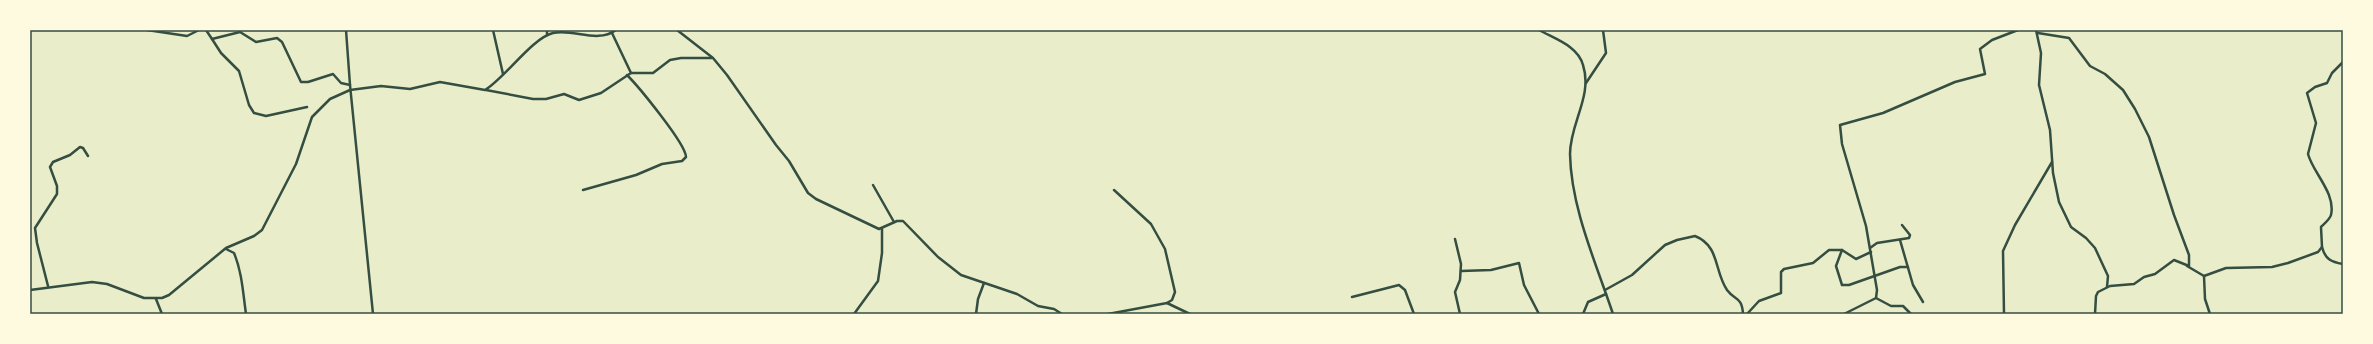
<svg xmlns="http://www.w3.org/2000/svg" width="2373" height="344" font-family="'Titillium Web',sans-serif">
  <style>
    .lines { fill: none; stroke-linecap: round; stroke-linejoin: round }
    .minor { stroke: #344e41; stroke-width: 2.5 }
    .neatline { fill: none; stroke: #344e41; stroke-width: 1.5 }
  </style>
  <rect width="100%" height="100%" fill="#e9edc9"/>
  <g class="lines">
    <g class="minor">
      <polyline points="147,30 187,36 199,30"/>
      <polyline points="206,30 212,39 240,32 256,42 277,38 282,42 301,82 308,82 333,74 341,83 350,85"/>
      <polyline points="346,30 350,85 373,314"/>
      <polyline points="493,30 503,74"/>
      <polyline points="547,30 547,35"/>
      <polyline points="677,30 713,58 727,75 776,145 789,161 808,193 816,199 879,229 897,221 903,221 938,257 961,275 1017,294 1038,306 1054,309 1062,314"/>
      <path d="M1539 30C1555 39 1578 46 1583 65 1593 96 1570 123 1570 154 1571 208 1596 263 1613 314"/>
      <polyline points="2036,30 2041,53 2039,85 2050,130 2053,173 2059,202 2071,227 2086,238 2095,248 2108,276 2107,287"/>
      <polyline points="612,33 631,73"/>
      <polyline points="2038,33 2069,38 2090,66 2105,74 2123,90 2135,109 2149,137 2174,215 2189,255 2189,266 2174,260 2155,274 2144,277 2134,284 2110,286 2098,292 2096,296 2095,314"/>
      <polyline points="212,39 221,53 239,71 249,105 254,113 266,116 307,107"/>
      <polyline points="1586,83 1606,53 1603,30"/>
      <polyline points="486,90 533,99 546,99 564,94 579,100 601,93 631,73 653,73 670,60 681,58 712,58"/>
      <polyline points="873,185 894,222"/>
      <path d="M583 190 636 175 662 164 682 161 686 157C686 144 638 86 627 75"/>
      <polyline points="1114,190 1151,224 1165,249 1175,292 1172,300 1167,303"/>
      <polyline points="1455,239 1461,264 1460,280 1455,292 1460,314"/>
      <polyline points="1900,240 1913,285 1923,302"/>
      <path d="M2322 247C2325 259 2331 262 2343 264"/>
      <polyline points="1870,248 1877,243 1909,238 1910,235 1902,225"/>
      <path d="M226 249 234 253C242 272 243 293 246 314"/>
      <polyline points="1842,250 1836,266 1842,285 1849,285 1900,267 1908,267"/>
      <path d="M2187 266 2204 276 2226 268 2272 267 2288 263 2318 252 2322 247 2321 227C2324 224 2330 219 2331 215 2336 193 2313 173 2308 154L2316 123 2307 93 2315 87 2327 83 2332 73 2343 62"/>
      <polyline points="1461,271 1491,270 1519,263 1524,285 1539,314"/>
      <polyline points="2204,276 2205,299 2210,314"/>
      <polyline points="48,286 37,243 35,228 57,194 57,186 50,167 53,162 70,155 80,147 83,148 88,156"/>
      <path d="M30 290 92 282 107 284 144 298H162L169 295 226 248 254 236 262 230 296 164 312 117 330 99 350 90 381 86 410 89 440 82 485 90C505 78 532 38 553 33 573 28 597 44 616 30"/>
      <path d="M1605 290 1632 275 1665 245 1677 240 1695 236C1720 246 1714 271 1727 290 1735 301 1742 296 1743 314"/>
      <polyline points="1352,297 1399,285 1405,290 1414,314"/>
      <polyline points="1876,298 1891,306 1903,306 1911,314"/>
      <polyline points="156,299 162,314"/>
      <polyline points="854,314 878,281 882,253 882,229"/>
      <polyline points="976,314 978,299 984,283"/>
      <polyline points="1108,314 1167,303 1190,314"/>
      <polyline points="1583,314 1588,302 1606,294"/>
      <polyline points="1747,314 1759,301 1781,293 1781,272 1784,269 1813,263 1829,250 1842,250 1856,259 1871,252"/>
      <polyline points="1844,314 1876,298 1877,290 1866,226 1842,144 1840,125 1883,113 1955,82 1985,74 1980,49 1992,40 2018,30"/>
      <polyline points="2004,314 2003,251 2015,225 2052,162"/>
    </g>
  </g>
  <rect width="2373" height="344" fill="none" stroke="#fefae0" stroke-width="62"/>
  <rect x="31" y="31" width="2311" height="282" class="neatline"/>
</svg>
